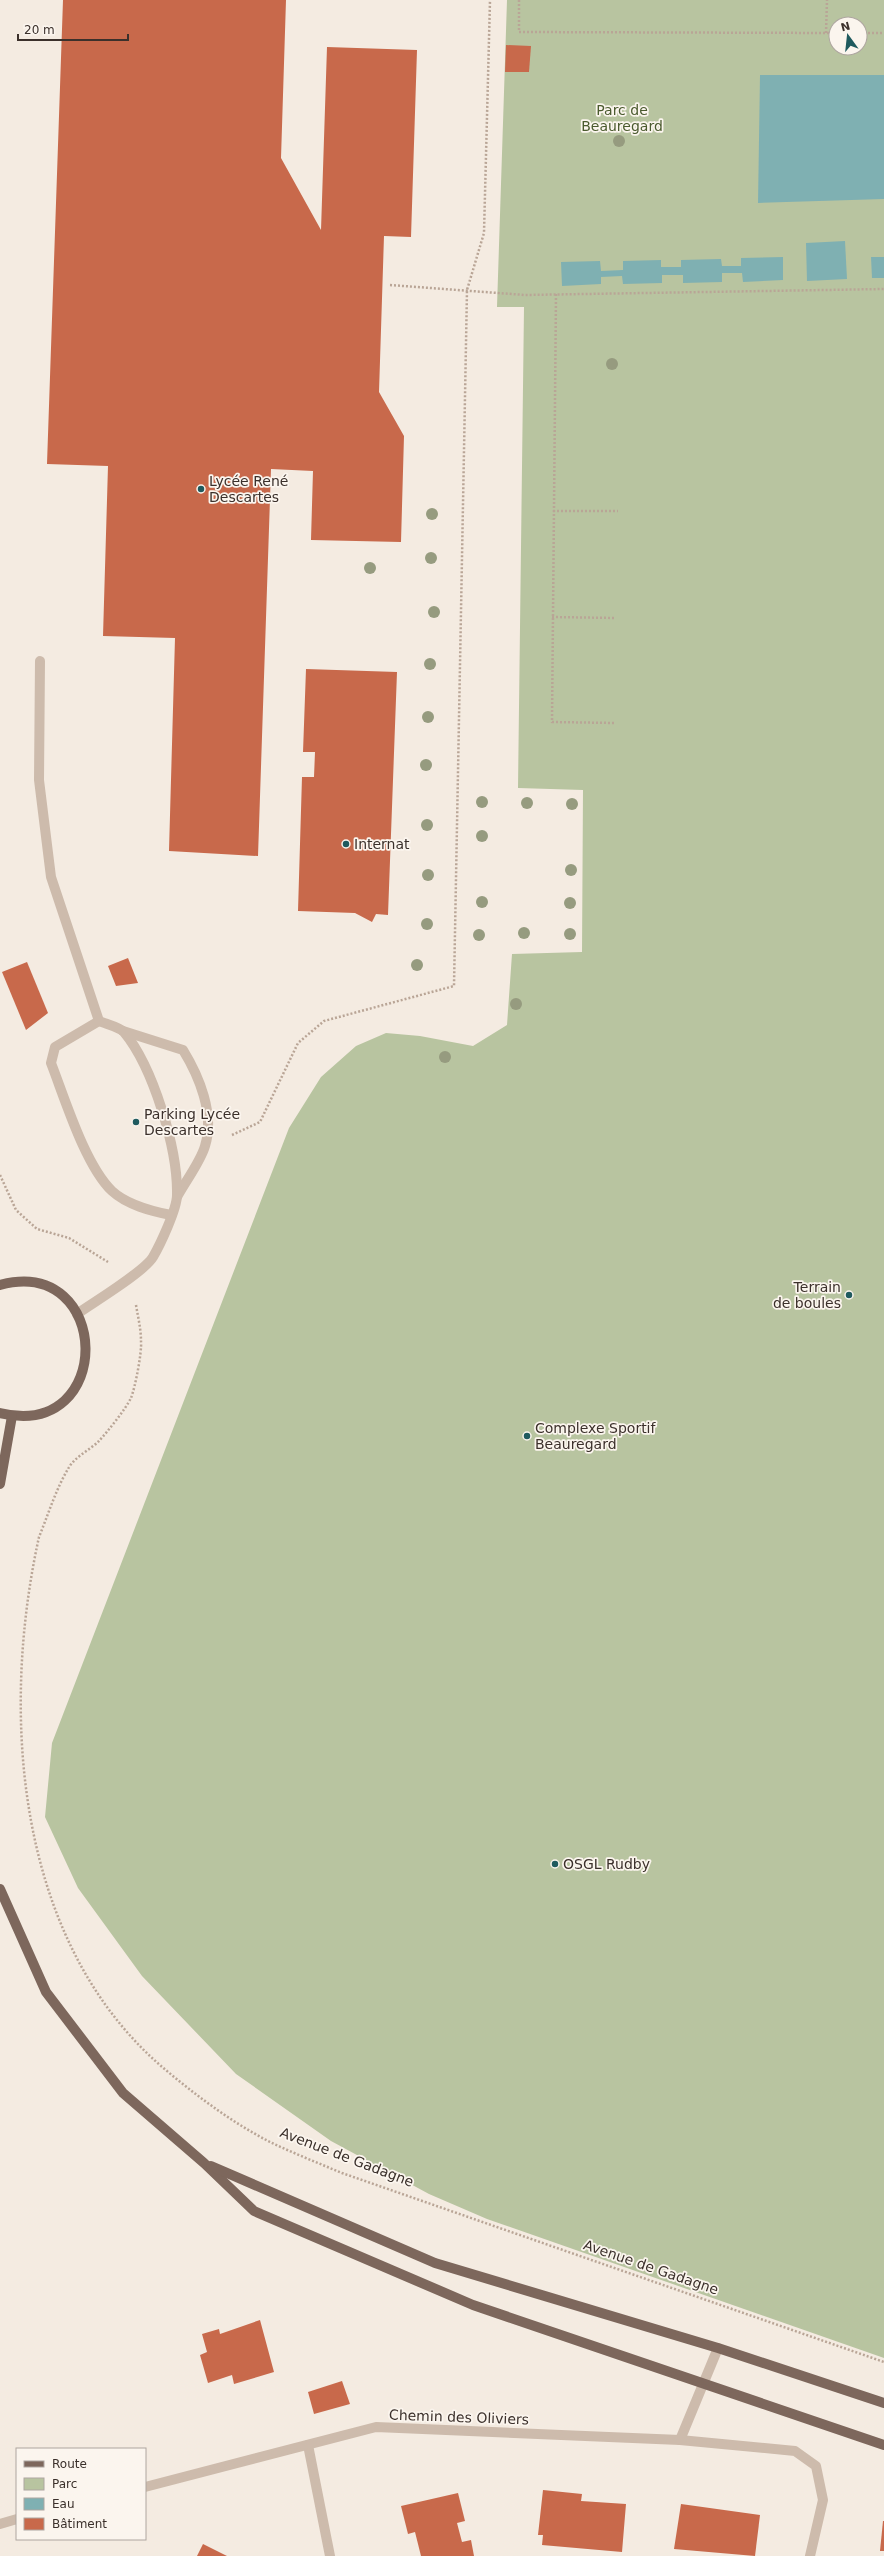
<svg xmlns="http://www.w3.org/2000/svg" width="884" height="2556" font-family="'DejaVu Sans',sans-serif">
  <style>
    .green { fill: #b8c4a0; fill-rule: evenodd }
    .water { fill: #7fb0b2 }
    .building { fill: #c8694b }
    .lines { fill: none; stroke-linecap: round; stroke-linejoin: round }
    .path { stroke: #b9a596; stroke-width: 2.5; stroke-dasharray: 2 2; stroke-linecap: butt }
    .lane { stroke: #cdbbac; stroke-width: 10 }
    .street { stroke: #cdbbac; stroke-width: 10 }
    .primary { stroke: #7d675c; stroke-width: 10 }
    .tree { fill: #969b7f }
    .poi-dot { fill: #1f5a5e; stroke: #fbf5ee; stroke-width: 1.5 }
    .labels { text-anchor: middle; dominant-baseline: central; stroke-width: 3.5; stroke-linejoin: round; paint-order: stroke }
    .park-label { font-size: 14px; fill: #4a5a2e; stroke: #fbf5ee }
    .poi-label { font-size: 14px; fill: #3b302b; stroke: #fbf5ee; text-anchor: start }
    .street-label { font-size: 14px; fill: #3b302b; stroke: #fbf5ee }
  </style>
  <rect width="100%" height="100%" fill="#f4ebe1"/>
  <path class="green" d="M507 0H884V2358L487 2219 429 2194 331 2141 236 2074 142 1976 78 1888 45 1817 52 1743 289 1128 321 1077 356 1046 386 1033 420 1036 473 1046 507 1025 512 954 582 952 583 790 518 788 524 307H497ZM836 24H860V48H836Z"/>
  <g class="water">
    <polygon points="760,75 884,75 884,199 758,203"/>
    <polygon points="845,241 847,279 807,281 806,243"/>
    <polygon points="783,257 783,280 743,282 742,273 722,273 722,282 683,283 683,275 662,275 662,283 623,284 622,276 601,277 601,284 562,286 561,262 600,261 601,271 623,270 623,261 661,260 661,267 681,267 681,260 721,259 722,266 741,266 741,258"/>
    <polygon points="871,257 884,257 884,278 872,278"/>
  </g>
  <g class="building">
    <polygon points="63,0 286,0 281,158 321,230 327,47 417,50 411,237 384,236 379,392 404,436 401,542 311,540 313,471 271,469 258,856 169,851 175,638 103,636 108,466 47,464"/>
    <polygon points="506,45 531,46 529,72 505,72"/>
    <polygon points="306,669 397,672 388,915 376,914 372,922 355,913 298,911 302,777 314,777 315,752 303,752"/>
    <polygon points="128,958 138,983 116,986 108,966"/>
    <polygon points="27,962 48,1013 26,1030 2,972"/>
    <polygon points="260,2320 274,2372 234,2384 232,2375 208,2383 200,2355 207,2352 202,2334 219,2329 220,2334"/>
    <polygon points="342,2381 350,2404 314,2414 308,2392"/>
    <polygon points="543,2490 582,2494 581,2501 626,2504 622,2552 542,2545 543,2535 538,2535"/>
    <polygon points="458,2493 465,2521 457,2523 462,2542 471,2540 474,2556 421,2556 415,2532 408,2534 401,2506"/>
    <polygon points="681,2504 760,2515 755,2556 674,2549"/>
    <polygon points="883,2521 884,2521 884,2551 880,2551"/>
    <polygon points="203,2544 227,2556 197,2556"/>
  </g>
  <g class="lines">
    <g class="path">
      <polyline points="519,0 519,32 836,33"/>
      <polyline points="826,33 827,0"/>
      <polyline points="860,33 884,33"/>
      <polyline points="390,285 525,295 884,289"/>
      <polyline points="556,294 552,722 615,723"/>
      <polyline points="553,511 618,511"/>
      <polyline points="552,617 616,618"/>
      <polyline points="232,1135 260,1122 298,1043 324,1021 454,986 467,290 484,233 490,0"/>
      <polyline points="0,1175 16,1210 37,1229 69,1238 108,1262"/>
      <path d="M136 1305C138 1317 141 1329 141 1341 142 1353 135 1388 131 1398 125 1410 108 1431 99 1441 90 1450 74 1457 68 1469 56 1489 48 1515 39 1537 0 1714 16 1940 161 2066 194 2094 231 2122 270 2142 293 2153 318 2163 342 2173L884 2362"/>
    </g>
    <g class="lane">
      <polyline points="40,661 39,780 51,877 99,1021"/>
      <path d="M99 1021 55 1047 51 1063C65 1099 85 1165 112 1191 127 1205 151 1211 171 1215"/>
      <path d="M123 1031 183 1050C199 1076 215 1114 205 1146 201 1161 185 1182 177 1197"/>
      <path d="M77 1314C94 1302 144 1272 153 1257 160 1245 177 1209 177 1195 178 1149 153 1067 124 1032 119 1027 106 1024 99 1021"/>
    </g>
    <g class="street">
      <polyline points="680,2440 795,2451 816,2466 823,2500 810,2556"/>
      <polyline points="308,2445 330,2556"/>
      <polyline points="145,2487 376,2427 680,2440 718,2348"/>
      <polyline points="0,2524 17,2519"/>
    </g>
    <g class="primary">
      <path d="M0 1285C112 1255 116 1441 0 1413"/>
      <polyline points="0,1484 12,1416"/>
      <polyline points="0,1889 46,1992 123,2093 204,2163 254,2211 473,2305 884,2445"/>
      <polyline points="211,2166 435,2263 718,2348 884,2403"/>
    </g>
  </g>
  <g class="tree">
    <circle cx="619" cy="141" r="6"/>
    <circle cx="612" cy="364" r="6"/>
    <circle cx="432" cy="514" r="6"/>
    <circle cx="431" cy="558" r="6"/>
    <circle cx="370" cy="568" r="6"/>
    <circle cx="434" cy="612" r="6"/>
    <circle cx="430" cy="664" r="6"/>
    <circle cx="428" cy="717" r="6"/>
    <circle cx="426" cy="765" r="6"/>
    <circle cx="482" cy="802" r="6"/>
    <circle cx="527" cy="803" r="6"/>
    <circle cx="572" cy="804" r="6"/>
    <circle cx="427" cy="825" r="6"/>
    <circle cx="482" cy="836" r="6"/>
    <circle cx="571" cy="870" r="6"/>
    <circle cx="428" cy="875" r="6"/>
    <circle cx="482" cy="902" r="6"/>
    <circle cx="570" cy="903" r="6"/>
    <circle cx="427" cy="924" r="6"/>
    <circle cx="524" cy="933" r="6"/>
    <circle cx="570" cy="934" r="6"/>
    <circle cx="479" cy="935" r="6"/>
    <circle cx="417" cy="965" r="6"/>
    <circle cx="516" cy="1004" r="6"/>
    <circle cx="445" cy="1057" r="6"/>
  </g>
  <g class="poi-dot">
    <circle cx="201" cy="489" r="4"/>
    <circle cx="346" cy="844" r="4"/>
    <circle cx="136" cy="1122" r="4"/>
    <circle cx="849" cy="1295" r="4"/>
    <circle cx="527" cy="1436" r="4"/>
    <circle cx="555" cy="1864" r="4"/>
  </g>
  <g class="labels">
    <g class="park-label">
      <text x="622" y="110">Parc de<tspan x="622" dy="16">Beauregard</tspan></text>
    </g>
    <g class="poi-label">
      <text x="209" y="481">Lycée René<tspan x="209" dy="16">Descartes</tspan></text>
      <text x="354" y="844">Internat</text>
      <text x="144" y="1114">Parking Lycée<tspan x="144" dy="16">Descartes</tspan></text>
      <text x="841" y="1287" text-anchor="end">Terrain<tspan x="841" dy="16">de boules</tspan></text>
      <text x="535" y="1428">Complexe Sportif<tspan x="535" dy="16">Beauregard</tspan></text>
      <text x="563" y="1864">OSGL Rudby</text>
    </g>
    <g class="street-label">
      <text transform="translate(347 2157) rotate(21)">Avenue de Gadagne</text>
      <text transform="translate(651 2267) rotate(19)">Avenue de Gadagne</text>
      <text transform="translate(459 2417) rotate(2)">Chemin des Oliviers</text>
    </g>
  </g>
  <rect x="16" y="2448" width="130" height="92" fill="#fbf5ee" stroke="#aea6a0"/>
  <rect x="24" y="2461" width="20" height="6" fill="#7d675c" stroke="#aea6a0"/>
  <text x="52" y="2468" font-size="12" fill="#3b302b">Route</text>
  <rect x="24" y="2478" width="20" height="12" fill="#b8c4a0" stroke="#aea6a0"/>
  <text x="52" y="2488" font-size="12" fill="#3b302b">Parc</text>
  <rect x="24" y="2498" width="20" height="12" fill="#7fb0b2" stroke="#aea6a0"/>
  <text x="52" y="2508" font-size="12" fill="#3b302b">Eau</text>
  <rect x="24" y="2518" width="20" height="12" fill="#c8694b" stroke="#aea6a0"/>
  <text x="52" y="2528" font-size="12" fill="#3b302b">Bâtiment</text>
  <g transform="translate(848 36) rotate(345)"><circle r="19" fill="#fbf5ee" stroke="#aea6a0"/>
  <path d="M0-3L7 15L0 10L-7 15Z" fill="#1f5a5e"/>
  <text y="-6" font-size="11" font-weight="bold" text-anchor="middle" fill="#3b302b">N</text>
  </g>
  <path d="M18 34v6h110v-6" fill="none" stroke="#3b302b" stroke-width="2"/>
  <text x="24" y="34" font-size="12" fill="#3b302b" stroke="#fbf5ee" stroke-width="3" paint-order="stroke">20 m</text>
</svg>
